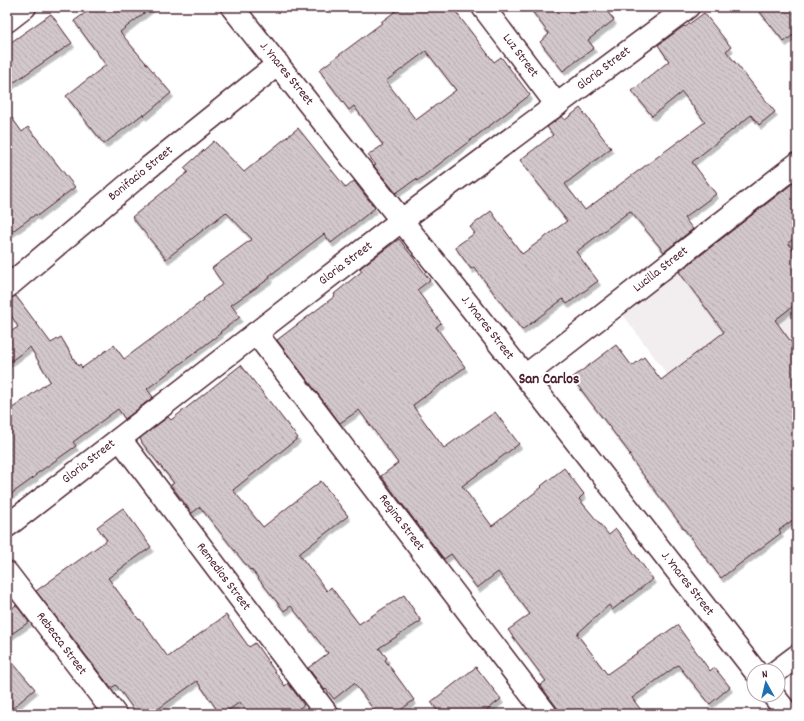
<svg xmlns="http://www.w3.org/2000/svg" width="804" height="721" font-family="Dekko,sans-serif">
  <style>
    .built { fill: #f2eeef }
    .building { fill: url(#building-back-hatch); stroke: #4a1f2b; fill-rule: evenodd; filter: url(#shadow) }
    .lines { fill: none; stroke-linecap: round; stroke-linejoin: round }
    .minor-casing { stroke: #4a1f2b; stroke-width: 25 }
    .tertiary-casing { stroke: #4a1f2b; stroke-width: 25 }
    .minor { stroke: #fff; stroke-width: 22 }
    .tertiary { stroke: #fff; stroke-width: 22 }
    .labels { text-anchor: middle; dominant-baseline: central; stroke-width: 3.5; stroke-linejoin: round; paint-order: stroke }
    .street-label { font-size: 13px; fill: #4a1f2b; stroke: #fff }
    .quarter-label { font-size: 15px; font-weight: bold; fill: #4a1f2b; stroke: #fff }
  </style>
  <defs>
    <pattern id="building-back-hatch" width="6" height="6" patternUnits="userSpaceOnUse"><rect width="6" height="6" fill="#d2c7cb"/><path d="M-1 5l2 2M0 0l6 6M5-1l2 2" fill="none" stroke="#b6aaae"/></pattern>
    <filter id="shadow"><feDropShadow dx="2.5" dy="4.5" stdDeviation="0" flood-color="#0004"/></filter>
  </defs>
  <rect width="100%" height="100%" fill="#fff"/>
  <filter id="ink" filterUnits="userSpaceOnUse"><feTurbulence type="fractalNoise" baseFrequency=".025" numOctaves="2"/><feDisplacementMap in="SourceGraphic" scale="8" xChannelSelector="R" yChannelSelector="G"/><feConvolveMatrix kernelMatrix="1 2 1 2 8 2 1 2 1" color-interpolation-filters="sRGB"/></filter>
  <g filter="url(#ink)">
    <polygon class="built" points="797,178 797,523 784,533 621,312"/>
    <g class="building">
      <polygon points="93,7 152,7 120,32 171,93 144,116 143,114 104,144 66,96 106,65 74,21"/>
      <path d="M401 7H452L494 62 501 57 530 95 417 181 416 179 396 193 374 166 376 165 368 155 383 145 354 106 349 110 319 70 382 23 381 22ZM426 51 456 90 416 120 386 81Z"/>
      <polygon points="529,7 604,7 614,20 588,40 594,48 563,71 540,42 549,34"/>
      <polygon points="756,7 797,7 797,32 784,42"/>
      <polygon points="704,13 731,47 726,51 775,112 759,125 751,115 692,162 716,194 684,218 693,229 664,252 630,211 576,252 598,281 567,304 563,299 522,330 474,267 471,269 455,247 475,233 470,227 491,211 522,254 567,221 520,160 553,135 547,127 562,116 565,120 580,108 611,148 565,184 585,210 705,122 682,92 652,116 632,91 669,61 658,45 684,26 685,27"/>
      <polygon points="51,14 72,43 7,87 7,45"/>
      <polygon points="7,111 22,132 28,127 75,187 37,216 36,214 7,235"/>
      <polygon points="298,128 346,188 354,181 375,208 331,243 324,234 269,276 270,278 231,305 240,317 220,332 221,333 147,389 153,397 125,419 118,409 73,442 76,446 35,475 36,476 7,497 7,412 50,381 30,347 7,364 7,334 18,327 7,308 7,299 16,296 51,343 61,337 78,366 80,364 82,368 114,345 124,359 204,300 203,299 223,284 212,268 252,239 226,212 166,259 132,217 188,172 184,168 214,141 244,172"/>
      <polygon points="797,180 797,236 788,243 797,254 797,303 775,320 797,350 797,517 779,530 781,533 721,578 629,456 631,455 572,378 616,345 632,366 644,357 661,380 724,332 679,272"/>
      <polygon points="399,239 430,280 417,290 441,323 436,327 465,367 413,405 415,409 444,448 495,412 519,444 462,486 492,526 542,487 541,486 564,468 584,494 579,499 609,535 616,529 653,579 612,610 609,605 577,634 607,674 677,625 710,671 714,667 730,687 710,704 678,665 632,698 644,714 562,714 540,685 546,681 508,630 530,614 498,572 477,588 451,554 444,559 381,476 398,463 359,410 340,423 277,340 335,296 334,294 362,271 360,268"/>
      <polygon points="241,365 298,438 233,490 263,527 321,481 348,516 299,554 327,591 331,587 359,624 404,595 421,621 379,648 387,658 385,660 414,700 395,714 377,714 354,683 334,699 326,689 325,690 308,668 328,653 291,606 284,611 251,569 250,570 200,507 192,513 171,485 174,483 142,443 140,438 168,417 171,420"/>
      <polygon points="123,508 151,547 108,578 139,620 140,619 168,657 226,615 249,647 255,643 285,686 288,683 304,705 291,714 249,714 240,702 223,714 220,714 197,681 151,714 137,714 116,685 111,688 36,591 107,540 97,527"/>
      <polygon points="16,605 29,622 7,637 7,612"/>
      <polygon points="7,656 35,689 7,713"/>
      <polygon points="476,667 501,699 482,714 440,714 431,702"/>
    </g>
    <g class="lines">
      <defs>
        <g id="minor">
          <polyline points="483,7 557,105"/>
          <polyline points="7,21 25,7"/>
          <polyline points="256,333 546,714"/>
          <polyline points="525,376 797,164"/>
          <polyline points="120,439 327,714"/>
          <polyline points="7,526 402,220 688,7"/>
          <polyline points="7,573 115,714"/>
          <polyline points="777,671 797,656"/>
        </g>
        <g id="tertiary">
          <polyline points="232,7 525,376 755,671"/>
          <polyline points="7,287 142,173 278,64"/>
          <polyline points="773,695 788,714"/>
        </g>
      </defs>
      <use href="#minor" class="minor-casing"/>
      <use href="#tertiary" class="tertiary-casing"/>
      <use href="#minor" class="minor"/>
      <use href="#tertiary" class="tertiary"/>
    </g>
  </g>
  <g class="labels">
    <g class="street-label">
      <text transform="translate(520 56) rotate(53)">Luz Street</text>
      <text transform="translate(604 69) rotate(-37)">Gloria Street</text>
      <text transform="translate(286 74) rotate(51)">J. Ynares Street</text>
      <text transform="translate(141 174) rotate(-39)">Bonifacio Street</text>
      <text transform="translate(346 264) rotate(-37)">Gloria Street</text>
      <text transform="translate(661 270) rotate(-38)">Lucilla Street</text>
      <text transform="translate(487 328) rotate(52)">J. Ynares Street</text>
      <text transform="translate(89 462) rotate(-38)">Gloria Street</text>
      <text transform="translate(401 523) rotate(53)">Regina Street</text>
      <text transform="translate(223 577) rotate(53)">Remedios Street</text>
      <text transform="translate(687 584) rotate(52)">J. Ynares Street</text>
      <text transform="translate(61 644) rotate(53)">Rebecca Street</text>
    </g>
    <g class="quarter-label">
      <text x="549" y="380">San Carlos</text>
    </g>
  </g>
  <rect width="804" height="721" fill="none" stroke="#fff" stroke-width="24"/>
  <rect x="12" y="12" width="780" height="697" fill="none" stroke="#4a1f2b" stroke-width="1.5" filter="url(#ink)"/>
  <g transform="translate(766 683) rotate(352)"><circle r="19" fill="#ffffff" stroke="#b7a5aa"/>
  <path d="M0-3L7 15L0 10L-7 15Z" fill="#1f6fb2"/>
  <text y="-6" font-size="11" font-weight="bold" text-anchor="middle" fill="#4a1f2b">N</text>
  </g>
</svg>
